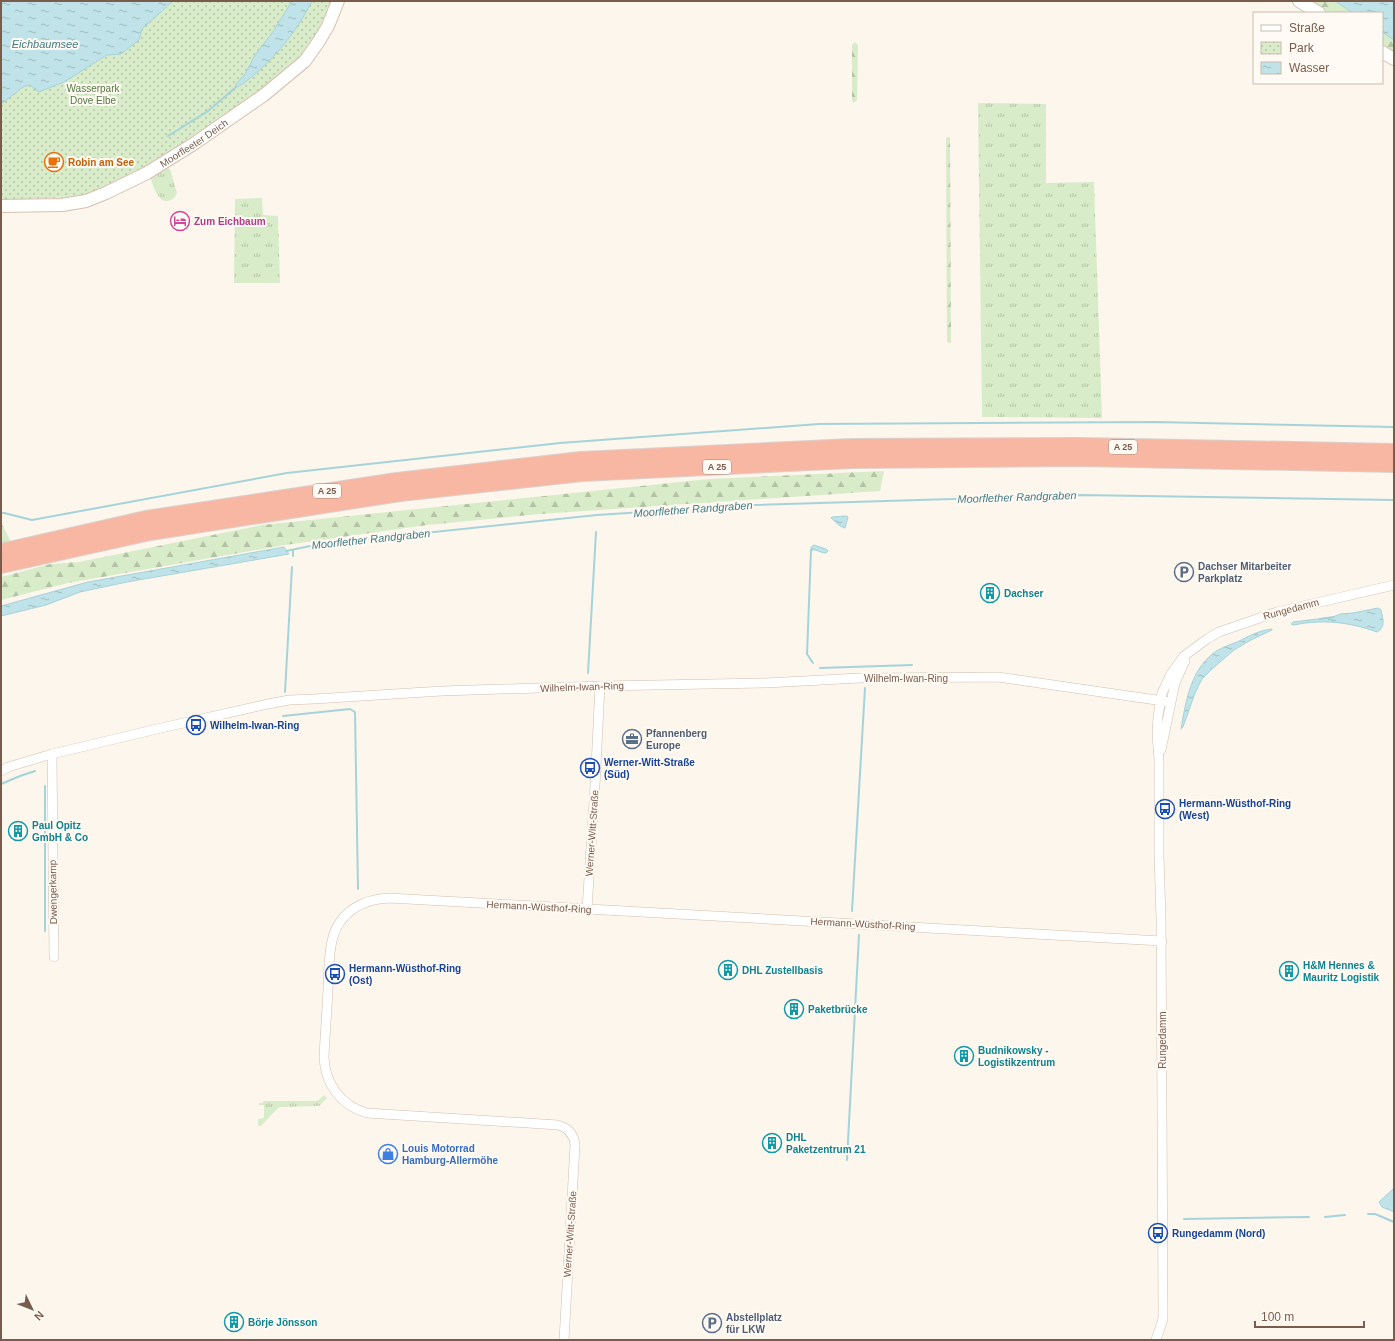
<svg xmlns="http://www.w3.org/2000/svg" width="1395" height="1341" font-family="Arial,sans-serif">
  <style>
    .grass { fill: url(#grass-tufts) }
    .forest { fill: url(#forest-firs) }
    .park { fill: url(#park-dots) }
    .water { fill: url(#water-ripples); stroke: #a5d3da }
    .lines { fill: none; stroke-linecap: round; stroke-linejoin: round }
    .stream { stroke: #a5d3da; stroke-width: 2 }
    .street-casing { stroke: #d1beb0; stroke-width: 10 }
    .secondary-casing { stroke: #d6c0b0; stroke-width: 14 }
    .highway-casing { stroke: #dad1cd; stroke-width: 18 }
    .street { stroke: #fff; stroke-width: 9 }
    .secondary { stroke: #fff; stroke-width: 12 }
    .highway { stroke: #f7b7a3; stroke-width: 16 }
    .labels { text-anchor: middle; dominant-baseline: central; stroke-width: 4; stroke-linejoin: round; paint-order: stroke }
    .shield { fill: #fffaf3; stroke: #a28b7f; stroke-width: 1 }
    .shield-label { font-size: 9px; font-weight: bold; fill: #7a5c4d }
    .park-label { font-size: 10px; fill: #537a41; stroke: #fffaf3 }
    .street-label { font-size: 10px; fill: #7a5c4d; stroke: #fffaf3 }
    .food-label { font-size: 10px; font-weight: bold; fill: #c56008; stroke: #fffaf3; text-anchor: start }
    .hotel-label { font-size: 10px; font-weight: bold; fill: #b23c85; stroke: #fffaf3; text-anchor: start }
    .service-label { font-size: 10px; font-weight: bold; fill: #4e5e75; stroke: #fffaf3; text-anchor: start }
    .culture-label { font-size: 10px; font-weight: bold; fill: #0d838f; stroke: #fffaf3; text-anchor: start }
    .transit-label { font-size: 10px; font-weight: bold; fill: #164399; stroke: #fffaf3; text-anchor: start }
    .shop-label { font-size: 10px; font-weight: bold; fill: #366cbe; stroke: #fffaf3; text-anchor: start }
    .water-label { font-size: 11px; font-style: italic; fill: #437c86; stroke: #fffaf3 }
  </style>
  <defs>
    <pattern id="grass-tufts" width="24" height="20" patternUnits="userSpaceOnUse"><rect width="24" height="20" fill="#d8ecc9"/><path d="M3 7l-1-3M5 7V3M7 7l1-3M15 17l-1-3M17 17v-4M19 17l1-3" fill="none" stroke="#b4c2a5"/></pattern>
    <pattern id="forest-firs" width="22" height="20" patternUnits="userSpaceOnUse"><rect width="22" height="20" fill="#d8ecc9"/><path d="M5 1l3.5 6h-7zM16 11l3.5 6h-7z" fill="#b4c2a5"/></pattern>
    <pattern id="park-dots" width="8" height="8" patternUnits="userSpaceOnUse"><rect width="8" height="8" fill="#d8ecc9"/><path d="M2 2h.1M6 6h.1" fill="none" stroke="#b4c2a5" stroke-width="1.8" stroke-linecap="round"/></pattern>
    <pattern id="water-ripples" width="26" height="14" patternUnits="userSpaceOnUse"><rect width="26" height="14" fill="#bfe3e8"/><path d="M2 4q2-2 4 0t4 0M15 11q2-2 4 0t4 0" fill="none" stroke="#a0bbbe"/></pattern>
  </defs>
  <rect width="100%" height="100%" fill="#fdf6ec"/>
  <g class="grass">
    <polygon points="978,103 1046,104 1046,183 1094,182 1102,418 982,417"/>
    <path d="M168 168 170 169 177 193C175 199 167 204 161 199 157 196 151 182 151 178Z"/>
    <polygon points="262,198 263,215 278,216 280,283 234,283 235,199"/>
    <polygon points="324,1095 327,1098 319,1106 279,1107 261,1126 258,1126 258,1119 264,1118 264,1105 259,1105 259,1103 263,1103 263,1101 316,1101 319,1100"/>
  </g>
  <g class="forest">
    <polygon points="1308,1 1335,1 1353,13 1328,13"/>
    <polygon points="1382,32 1394,40 1394,53 1382,46"/>
    <polygon points="855,42 858,45 857,100 854,103 852,101 852,45"/>
    <polygon points="948,137 950,137 951,342 949,343 947,342 946,138"/>
    <polygon points="884,471 880,491 540,514 427,525 285,545 68,583 1,600 1,577 50,564 79,562 262,525 709,479"/>
    <polygon points="1,524 2,524 11,542 1,544"/>
  </g>
  <polygon class="park" points="1,1 332,1 322,24 306,52 269,87 191,141 141,172 103,190 81,197 1,200"/>
  <g class="water">
    <polygon points="1,1 173,1 142,29 139,40 121,54 107,55 64,82 39,92 30,85 23,87 1,104"/>
    <path d="M292 1H312C297 31 275 59 249 79 245 82 241 86 236 87V84L245 74 255 55 272 33Z"/>
    <polygon points="1335,1 1394,1 1394,40 1382,32 1382,13 1353,13"/>
    <polygon points="846,516 848,517 845,528 840,526 831,518 832,517"/>
    <path d="M814 545 826 549 828 551 826 553C820 553 817 549 811 550V547Z"/>
    <polygon points="284,547 289,554 127,582 80,592 46,605 1,616 1,606 88,582"/>
    <path d="M1378 608 1381 610C1383 619 1386 627 1377 632 1349 622 1323 619 1294 625L1291 624 1293 622 1333 617 1340 614 1353 613Z"/>
    <path d="M1272 629V630L1251 640 1234 650 1212 669 1202 679 1195 693 1183 727 1181 729C1186 700 1191 667 1218 650 1224 647 1231 644 1237 642 1249 636 1260 630 1272 629Z"/>
    <polygon points="1394,1188 1394,1212 1382,1207 1379,1202"/>
  </g>
  <g class="lines">
    <g class="stream">
      <polyline points="168,136 208,111 236,87"/>
      <polyline points="1,513 4,513 32,520 287,473 560,443 819,424 1155,422 1394,427"/>
      <polyline points="813,549 811,550 807,654 813,663"/>
      <polyline points="286,551 320,544 597,515 753,505 1080,495 1394,500"/>
      <polyline points="293,556 293,550"/>
      <polyline points="1320,619 1334,617"/>
      <polyline points="820,668 912,665"/>
      <polyline points="588,673 596,532"/>
      <polyline points="285,692 292,567"/>
      <polyline points="283,716 350,709 355,712 358,889"/>
      <polyline points="1,784 20,776 35,771"/>
      <polyline points="45,786 45,931"/>
      <polyline points="852,911 865,688"/>
      <polyline points="847,1160 859,935"/>
      <polyline points="1368,1214 1375,1214 1394,1222"/>
      <polyline points="1325,1217 1345,1215"/>
      <polyline points="1184,1219 1309,1217"/>
    </g>
    <defs>
      <g id="street">
        <polyline points="1161,750 1175,683 1185,661"/>
        <polyline points="52,754 54,957"/>
        <polyline points="1,771 8,767 52,754 157,729 268,704 289,700 314,699 442,691 600,686 766,683 860,678 998,677 1170,702"/>
        <polyline points="587,909 595,786 600,686"/>
        <path d="M564 1340 575 1145C574 1135 569 1128 558 1125L367 1113C341 1106 325 1084 324 1057 325 1034 327 1012 328 989 329 972 328 954 333 937 340 912 363 899 389 898L1162 941"/>
        <polyline points="1156,1340 1163,1319 1163,1306 1161,919 1159,855 1159,761 1157,734 1158,716 1162,693 1171,674 1184,656 1207,639 1219,632 1277,612 1394,585"/>
      </g>
      <g id="secondary">
        <polyline points="1299,1 1319,13"/>
        <polyline points="1382,52 1394,59"/>
        <path id="s1" d="M1 206 62 205 86 201 106 193 147 173 195 143 264 95 305 61 319 41 328 26 338 1"/>
      </g>
      <g id="highway">
        <polyline points="1,552 146,519 397,481 581,460 852,447 1081,446 1394,452"/>
        <polyline points="1,565 150,532 400,493 582,473 852,460 1082,458 1394,464"/>
      </g>
    </defs>
    <use href="#street" class="street-casing"/>
    <use href="#secondary" class="secondary-casing"/>
    <use href="#highway" class="highway-casing"/>
    <use href="#street" class="street"/>
    <use href="#secondary" class="secondary"/>
    <use href="#highway" class="highway"/>
  </g>
  <defs>
    <symbol id="cafe-ring" viewBox="-11 -11 22 22"><circle r="9.5" fill="#fffaf3" stroke="#e8710a" stroke-width="1.5"/><path d="M-5.5-4.5H6V0H3Q3 3.5 0 3.5H-2.5Q-5.5 3.5-5.5 0ZM3-3.2v2h1.7v-2ZM-6 4.5H4V6H-6Z" fill="#e8710a"/></symbol>
    <symbol id="hotel-ring" viewBox="-11 -11 22 22"><circle r="9.5" fill="#fffaf3" stroke="#d1479c" stroke-width="1.5"/><path d="M-6-4.5h1.5V1H6V5H4.5V3h-9V5H-6ZM-4 0a1.8 1.8 0 1 1 3.6 0ZM.5 0V-2.5h3Q6-2.5 6 0Z" fill="#d1479c"/></symbol>
    <symbol id="parking-ring" viewBox="-11 -11 22 22"><circle r="9.5" fill="#fffaf3" stroke="#5c6f8a" stroke-width="1.5"/><path d="M-3.5-5.5H1a3.5 3.5 0 0 1 0 7H-1V5.5H-3.5ZM-1-3.4V-.6H.8a1.4 1.4 0 0 0 0-2.8Z" fill="#5c6f8a"/></symbol>
    <symbol id="building-ring" viewBox="-11 -11 22 22"><circle r="9.5" fill="#fffaf3" stroke="#0f9aa8" stroke-width="1.5"/><path d="M-4-6H4V6H1V3H-1V6H-4ZM-2.5-4.3h1.7v1.8h-1.7ZM.8-4.3h1.7v1.8H.8ZM-2.5-1h1.7V.8h-1.7ZM.8-1h1.7V.8H.8Z" fill="#0f9aa8"/></symbol>
    <symbol id="bus-ring" viewBox="-11 -11 22 22"><circle r="9.5" fill="#fffaf3" stroke="#1a4fb4" stroke-width="1.5"/><path d="M-5-6H5V4H4V6H2V4H-2V6H-4V4H-5ZM-3.5-4V0h7V-4ZM-3.5 1.2v1.5H-2V1.2ZM2 1.2v1.5H3.5V1.2Z" fill="#1a4fb4"/></symbol>
    <symbol id="office-ring" viewBox="-11 -11 22 22"><circle r="9.5" fill="#fffaf3" stroke="#5c6f8a" stroke-width="1.5"/><path d="M-6-3h4V-5.5h4V-3h4V5H-6ZM-1-4.5V-3h2v-1.5ZM-6 0V1H6V0Z" fill="#5c6f8a"/></symbol>
    <symbol id="shop-ring" viewBox="-11 -11 22 22"><circle r="9.5" fill="#fffaf3" stroke="#3f7fe0" stroke-width="1.5"/><path d="M-5-2.5h2.3a2.7 3.5 0 0 1 5.4 0H5L5.5 6h-11ZM-1.5-2.5h3a1.5 2.3 0 0 0-3 0Z" fill="#3f7fe0"/></symbol>
  </defs>
  <g fill-rule="evenodd">
    <use href="#cafe-ring" x="43" y="151" width="22" height="22"/>
    <use href="#hotel-ring" x="169" y="210" width="22" height="22"/>
    <use href="#parking-ring" x="1173" y="561" width="22" height="22"/>
    <use href="#building-ring" x="979" y="582" width="22" height="22"/>
    <use href="#bus-ring" x="185" y="714" width="22" height="22"/>
    <use href="#office-ring" x="621" y="728" width="22" height="22"/>
    <use href="#bus-ring" x="579" y="757" width="22" height="22"/>
    <use href="#bus-ring" x="1154" y="798" width="22" height="22"/>
    <use href="#building-ring" x="7" y="820" width="22" height="22"/>
    <use href="#building-ring" x="717" y="959" width="22" height="22"/>
    <use href="#building-ring" x="1278" y="960" width="22" height="22"/>
    <use href="#bus-ring" x="324" y="963" width="22" height="22"/>
    <use href="#building-ring" x="783" y="998" width="22" height="22"/>
    <use href="#building-ring" x="953" y="1045" width="22" height="22"/>
    <use href="#building-ring" x="761" y="1132" width="22" height="22"/>
    <use href="#shop-ring" x="377" y="1143" width="22" height="22"/>
    <use href="#bus-ring" x="1147" y="1222" width="22" height="22"/>
    <use href="#building-ring" x="223" y="1311" width="22" height="22"/>
    <use href="#parking-ring" x="701" y="1312" width="22" height="22"/>
  </g>
  <g class="labels">
    <g class="shield">
      <rect x="1109" y="440" width="28" height="14" rx="3"/>
      <rect x="703" y="460" width="28" height="14" rx="3"/>
      <rect x="313" y="484" width="28" height="14" rx="3"/>
    </g>
    <g class="shield-label">
      <text x="1123" y="447">A 25</text>
      <text x="717" y="467">A 25</text>
      <text x="327" y="491">A 25</text>
    </g>
    <g class="park-label">
      <text x="93" y="88">Wasserpark<tspan x="93" dy="12">Dove Elbe</tspan></text>
    </g>
    <g class="street-label">
      <text stroke="none"><textPath href="#s1" startOffset="208">Moorfleeter Deich</textPath></text>
      <text transform="translate(1291 609) rotate(-15)">Rungedamm</text>
      <text x="906" y="678">Wilhelm-Iwan-Ring</text>
      <text transform="translate(582 687) rotate(-2)">Wilhelm-Iwan-Ring</text>
      <text transform="translate(592 833) rotate(-86)">Werner-Witt-Straße</text>
      <text transform="translate(53 892) rotate(-91)">Dwengerkamp</text>
      <text transform="translate(539 907) rotate(3)">Hermann-Wüsthof-Ring</text>
      <text transform="translate(863 924) rotate(3)">Hermann-Wüsthof-Ring</text>
      <text transform="translate(1162 1040) rotate(-90)">Rungedamm</text>
      <text transform="translate(570 1234) rotate(-86)">Werner-Witt-Straße</text>
    </g>
    <g class="food-label">
      <text x="68" y="162">Robin am See</text>
    </g>
    <g class="hotel-label">
      <text x="194" y="221">Zum Eichbaum</text>
    </g>
    <g class="service-label">
      <text x="1198" y="566">Dachser Mitarbeiter<tspan x="1198" dy="12">Parkplatz</tspan></text>
      <text x="646" y="733">Pfannenberg<tspan x="646" dy="12">Europe</tspan></text>
      <text x="726" y="1317">Abstellplatz<tspan x="726" dy="12">für LKW</tspan></text>
    </g>
    <g class="culture-label">
      <text x="1004" y="593">Dachser</text>
      <text x="32" y="825">Paul Opitz<tspan x="32" dy="12">GmbH &amp; Co</tspan></text>
      <text x="1303" y="965">H&amp;M Hennes &amp;<tspan x="1303" dy="12">Mauritz Logistik</tspan></text>
      <text x="742" y="970">DHL Zustellbasis</text>
      <text x="808" y="1009">Paketbrücke</text>
      <text x="978" y="1050">Budnikowsky -<tspan x="978" dy="12">Logistikzentrum</tspan></text>
      <text x="786" y="1137">DHL<tspan x="786" dy="12">Paketzentrum 21</tspan></text>
      <text x="248" y="1322">Börje Jönsson</text>
    </g>
    <g class="transit-label">
      <text x="210" y="725">Wilhelm-Iwan-Ring</text>
      <text x="604" y="762">Werner-Witt-Straße<tspan x="604" dy="12">(Süd)</tspan></text>
      <text x="1179" y="803">Hermann-Wüsthof-Ring<tspan x="1179" dy="12">(West)</tspan></text>
      <text x="349" y="968">Hermann-Wüsthof-Ring<tspan x="349" dy="12">(Ost)</tspan></text>
      <text x="1172" y="1233">Rungedamm (Nord)</text>
    </g>
    <g class="shop-label">
      <text x="402" y="1148">Louis Motorrad<tspan x="402" dy="12">Hamburg-Allermöhe</tspan></text>
    </g>
    <g class="water-label">
      <text x="45" y="44">Eichbaumsee</text>
      <text transform="translate(1017 497) rotate(-2)">Moorflether Randgraben</text>
      <text transform="translate(693 509) rotate(-4)">Moorflether Randgraben</text>
      <text transform="translate(371 539) rotate(-6)">Moorflether Randgraben</text>
    </g>
  </g>
  <rect width="1395" height="1341" fill="none" stroke="#7a5c4d" stroke-width="4"/>
  <rect x="1253" y="12" width="130" height="72" fill="#fffaf3" stroke="#cabbb1"/>
  <rect x="1261" y="25" width="20" height="6" fill="#ffffff" stroke="#cabbb1"/>
  <text x="1289" y="32" font-size="12" fill="#7a5c4d">Straße</text>
  <rect x="1261" y="42" width="20" height="12" fill="url(#park-dots)" stroke="#cabbb1"/>
  <text x="1289" y="52" font-size="12" fill="#7a5c4d">Park</text>
  <rect x="1261" y="62" width="20" height="12" fill="url(#water-ripples)" stroke="#cabbb1"/>
  <text x="1289" y="72" font-size="12" fill="#7a5c4d">Wasser</text>
  <g transform="translate(32 1309) rotate(133)" stroke="#fffaf3" stroke-width="3" paint-order="stroke">
  <path d="M0-3L7 15L0 10L-7 15Z" fill="#7a5c4d"/>
  <text y="-6" font-size="11" font-weight="bold" text-anchor="middle" fill="#7a5c4d">N</text>
  </g>
  <path d="M1255 1321v6h109v-6" fill="none" stroke="#7a5c4d" stroke-width="2"/>
  <text x="1261" y="1321" font-size="12" fill="#7a5c4d" stroke="#fffaf3" stroke-width="3" paint-order="stroke">100 m</text>
</svg>
